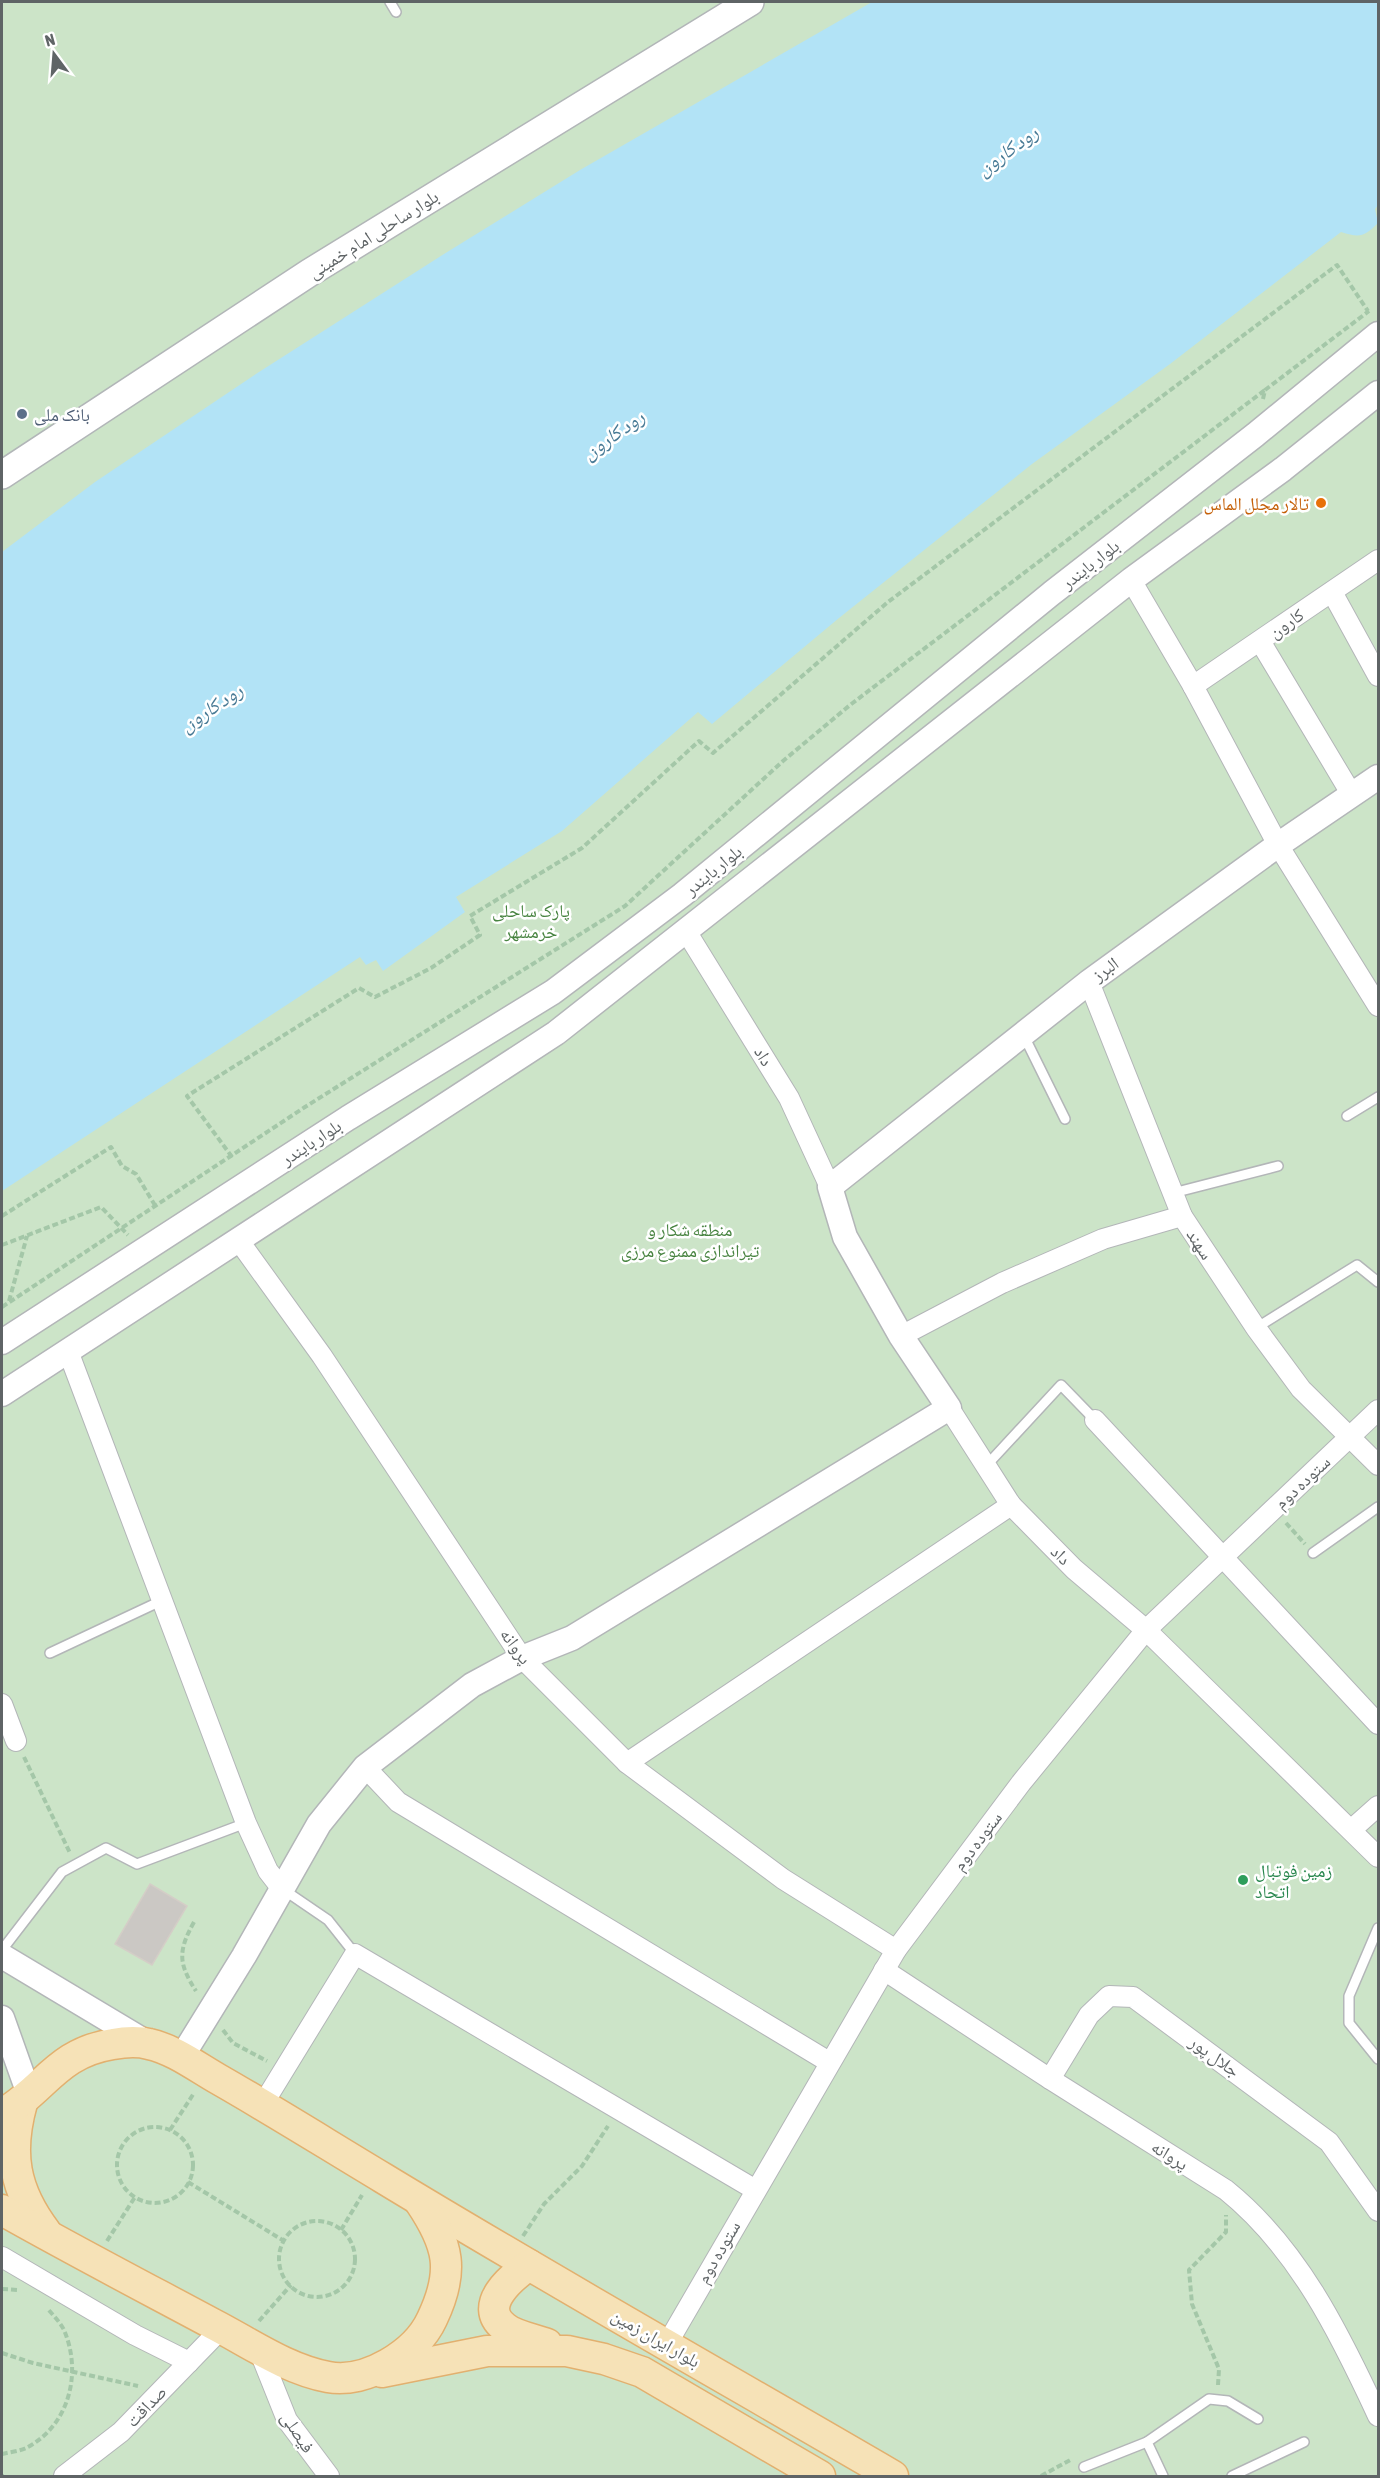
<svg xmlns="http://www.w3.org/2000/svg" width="1380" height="2478" font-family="'Asap Condensed','Noto Naskh Arabic',sans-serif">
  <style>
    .green { fill: #cce4c8 }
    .water { fill: #b2e3f6 }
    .building { fill: #cbc8c4; stroke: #d4cec7; stroke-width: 1.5 }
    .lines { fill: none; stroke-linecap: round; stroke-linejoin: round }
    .service-casing { stroke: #b3b6b8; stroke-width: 12 }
    .minor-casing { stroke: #b3b6b8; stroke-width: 22 }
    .tertiary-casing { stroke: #b3b6b8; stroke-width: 27 }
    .secondary-casing { stroke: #b2b6b8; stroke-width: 30 }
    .primary-casing { stroke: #e2b06f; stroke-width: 33 }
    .path { stroke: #a4c7a8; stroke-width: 4; stroke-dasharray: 6 3; stroke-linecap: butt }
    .service { stroke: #fff; stroke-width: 9 }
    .minor { stroke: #fff; stroke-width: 20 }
    .tertiary { stroke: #fff; stroke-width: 24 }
    .secondary { stroke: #fff; stroke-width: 27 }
    .primary { stroke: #f6e2b7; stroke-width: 30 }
    .service-dot { fill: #5c6f8a; stroke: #fff; stroke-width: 2 }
    .food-dot { fill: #e8710a; stroke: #fff; stroke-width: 2 }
    .leisure-dot { fill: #2e9e5b; stroke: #fff; stroke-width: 2 }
    .labels { text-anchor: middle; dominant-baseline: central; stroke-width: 5; stroke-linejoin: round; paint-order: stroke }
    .street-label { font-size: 18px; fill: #5f6466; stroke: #fff }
    .service-label { font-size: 18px; fill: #4e5e75; stroke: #fff; text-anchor: start }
    .food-label { font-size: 18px; fill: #c56008; stroke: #fff; text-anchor: end }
    .park-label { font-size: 18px; fill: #488441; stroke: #fff }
    .leisure-label { font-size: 18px; fill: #27864d; stroke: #fff; text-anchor: start }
    .water-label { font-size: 20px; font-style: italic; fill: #497b96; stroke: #fff }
  </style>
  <rect width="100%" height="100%" fill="#efede8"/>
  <rect class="green" x="2" y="2" width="1376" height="2474"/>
  <path class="water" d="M872 2H1378V205L1375 209 1378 223C1364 237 1360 238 1341 232L1170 364 1032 464 839 618 712 724 698 712 562 831 456 897 465 912 383 971 376 960 366 965 360 957 2 1191V552L95 482 259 372 444 254 580 170Z"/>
  <polygon class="building" points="150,1884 187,1906 152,1965 115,1944"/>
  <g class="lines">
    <defs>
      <g id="service">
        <polyline points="390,2 396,12"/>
        <polyline points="1024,1036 1065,1119"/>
        <polyline points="1347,1116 1378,1097"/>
        <polyline points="1173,1193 1278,1166"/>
        <polyline points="1256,1328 1357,1265 1378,1282"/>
        <polyline points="986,1466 1061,1385 1095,1420"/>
        <polyline points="1313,1553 1378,1507"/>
        <polyline points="50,1653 163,1600"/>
        <polyline points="284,1890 328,1920 355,1954"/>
        <polyline points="1378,1928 1349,1996 1349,2023 1378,2059"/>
        <polyline points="2,1950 62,1872 106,1848 137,1864 246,1823"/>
        <polyline points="1084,2467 1147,2442"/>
        <polyline points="1163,2476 1147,2442 1209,2399 1228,2401 1258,2419"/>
        <polyline points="1232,2476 1304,2442"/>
      </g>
      <g id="minor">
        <polyline points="1131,580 1193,686 1278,845 1378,1006"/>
        <polyline points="1332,592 1378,676"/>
        <polyline points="1260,641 1352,795"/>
        <polyline points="1193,686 1378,560"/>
        <polyline points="686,931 789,1098 830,1187"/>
        <polyline points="1089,982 1182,1216 1256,1328 1301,1389 1378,1465"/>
        <polyline points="239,1241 322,1356 522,1658 627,1763 783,1879 896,1950"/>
        <polyline points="901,1336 1002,1283 1103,1239 1182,1216"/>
        <polyline points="68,1351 246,1823 268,1871 282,1889"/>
        <polyline points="949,1408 1011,1505 1074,1569 1146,1630 1378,1857"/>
        <polyline points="1095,1420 1378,1724"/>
        <polyline points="2,1704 16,1741"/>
        <polyline points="627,1763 1011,1505"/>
        <polyline points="365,1767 398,1802 829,2062"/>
        <polyline points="1351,1830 1378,1806"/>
        <path d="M884 1970 1050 2079 1226 2190C1298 2248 1340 2334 1378 2416"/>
        <polyline points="1050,2079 1089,2015 1109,1996 1133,1997 1329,2142 1378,2211"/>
        <polyline points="263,2104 355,1954 754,2189"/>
        <polyline points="2,2257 135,2335 189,2362"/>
        <polyline points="667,2344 896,1950 1021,1783 1146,1630 1378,1410"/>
        <polyline points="259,2350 287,2420 329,2476"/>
        <polyline points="64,2476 121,2432 222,2328"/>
      </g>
      <g id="tertiary">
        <polyline points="2,1342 348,1118 553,992 682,895 1052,593 1255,435 1378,334"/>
        <polyline points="2,1394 556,1033 1131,580 1283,469 1378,393"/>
        <polyline points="2,1956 149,2044"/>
        <polyline points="2,2018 29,2094"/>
        <polyline points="181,2058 244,1956 319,1824 365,1767 472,1685 522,1658 572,1638 949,1408 901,1336 845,1237 830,1187 1089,982 1278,845 1378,777"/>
      </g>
      <polyline id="secondary" points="2,475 309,273 750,2"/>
      <g id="primary">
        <path d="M22 2103C8 2153 14 2190 46 2232"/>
        <path d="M2 2114C45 2090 56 2053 113 2044 124 2042 138 2041 149 2044 173 2049 197 2067 218 2079 274 2111 328 2145 383 2178 551 2280 723 2377 893 2476"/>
        <path d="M2 2210C71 2249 142 2286 213 2324 250 2343 286 2369 328 2377 366 2384 416 2354 432 2319 455 2271 449 2245 420 2202"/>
        <path d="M529 2265C512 2277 477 2305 504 2327 514 2336 534 2339 547 2344"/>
        <polyline points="382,2372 487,2351 567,2351 604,2359 642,2372 820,2476"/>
      </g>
    </defs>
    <use href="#service" class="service-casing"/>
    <use href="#minor" class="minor-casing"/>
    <use href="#tertiary" class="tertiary-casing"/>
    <use href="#secondary" class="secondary-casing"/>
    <use href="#primary" class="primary-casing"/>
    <g class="path">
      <polyline points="1263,399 1265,390 1369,311"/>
      <polyline points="232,1157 187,1096 359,988 375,997 431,968 480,935 470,916 582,848 699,741 713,753 888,602 1337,265 1368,311"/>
      <polyline points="2,1216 111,1147 122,1166 136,1174 156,1207"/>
      <polyline points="2,1245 101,1207 128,1235"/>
      <polyline points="9,1301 27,1236"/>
      <polyline points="2,1307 305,1107 625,906 783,761 850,705 1265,390"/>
      <polyline points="1286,1523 1305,1544"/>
      <polyline points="24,1757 70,1853"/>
      <path d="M194 1922C178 1951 178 1963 196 1991"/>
      <polyline points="223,2030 233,2043 267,2061"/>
      <circle cx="155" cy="2165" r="38"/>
      <polyline points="170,2130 194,2093"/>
      <polyline points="188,2182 284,2241"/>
      <circle cx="317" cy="2259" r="38"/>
      <polyline points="341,2230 362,2195"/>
      <polyline points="523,2236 544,2204 582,2166 608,2126"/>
      <polyline points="107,2241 135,2197"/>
      <polyline points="2,2289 19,2290"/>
      <polyline points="259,2321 291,2285"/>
      <polyline points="2,2353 33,2363 138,2386"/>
      <polyline points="1218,2385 1219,2369 1192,2304 1189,2270 1226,2232 1226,2215"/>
      <path d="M2 2454C10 2452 21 2451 28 2447 70 2424 82 2372 64 2330 60 2322 53 2315 47 2308"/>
      <polyline points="2,2474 2,2476"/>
      <polyline points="1041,2476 1072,2459"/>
    </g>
    <use href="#service" class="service"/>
    <use href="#minor" class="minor"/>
    <use href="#tertiary" class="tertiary"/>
    <use href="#secondary" class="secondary"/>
    <use href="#primary" class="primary"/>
  </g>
  <circle class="service-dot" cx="22" cy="414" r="6"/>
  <circle class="food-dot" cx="1321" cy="503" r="6"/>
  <circle class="leisure-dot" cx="1243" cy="1880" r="6"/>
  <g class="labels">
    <g class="street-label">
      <text transform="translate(373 234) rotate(-32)">بلوار ساحلی امام خمینی</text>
      <text transform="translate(1090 564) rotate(-38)">بلوار بایندر</text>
      <text transform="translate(1286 623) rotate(-34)">کارون</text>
      <text transform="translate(713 870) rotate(-39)">بلوار بایندر</text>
      <text transform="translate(1105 969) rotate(-36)">البرز</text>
      <text transform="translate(764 1056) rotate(58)">داد</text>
      <text transform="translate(311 1142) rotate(-33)">بلوار بایندر</text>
      <text transform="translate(1200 1244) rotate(57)">سهند</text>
      <text transform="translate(1302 1482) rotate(-43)">ستوده دوم</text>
      <text transform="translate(1061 1555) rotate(45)">داد</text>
      <text transform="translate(516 1646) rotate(54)">پروانه</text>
      <text transform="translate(977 1841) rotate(-53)">ستوده دوم</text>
      <text transform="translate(1215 2056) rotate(36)">جلال پور</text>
      <text transform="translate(1170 2155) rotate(32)">پروانه</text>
      <text transform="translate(718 2252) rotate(-60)">ستوده دوم</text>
      <text transform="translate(656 2338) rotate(30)">بلوار ایران زمین</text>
      <text transform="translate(146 2406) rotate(-46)">صداقت</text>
      <text transform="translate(298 2432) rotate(57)">فیصلی</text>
    </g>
    <g class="service-label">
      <text x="34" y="414">بانک ملی</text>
    </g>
    <g class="food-label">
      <text x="1309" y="503">تالار مجلل الماس</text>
    </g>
    <g class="park-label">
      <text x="531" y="910">پارک ساحلی<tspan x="531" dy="21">خرمشهر</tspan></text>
      <text x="690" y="1229">منطقه شکار و<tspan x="690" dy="21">تیراندازی ممنوع مرزی</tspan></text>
    </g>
    <g class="leisure-label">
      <text x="1255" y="1870">زمین فوتبال<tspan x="1255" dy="21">اتحاد</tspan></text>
    </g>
    <g class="water-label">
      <text transform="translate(1007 150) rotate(-36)">رود کارون</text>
      <text transform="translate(613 434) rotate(-35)">رود کارون</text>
      <text transform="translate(211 707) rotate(-34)">رود کارون</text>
    </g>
  </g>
  <rect width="1380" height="2478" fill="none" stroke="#5f6466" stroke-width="6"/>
  <g transform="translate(54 54) rotate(344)" stroke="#ffffff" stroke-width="4.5" paint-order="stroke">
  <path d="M0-4.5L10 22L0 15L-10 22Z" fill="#5f6466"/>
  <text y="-9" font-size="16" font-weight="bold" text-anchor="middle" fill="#5f6466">N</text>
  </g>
</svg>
